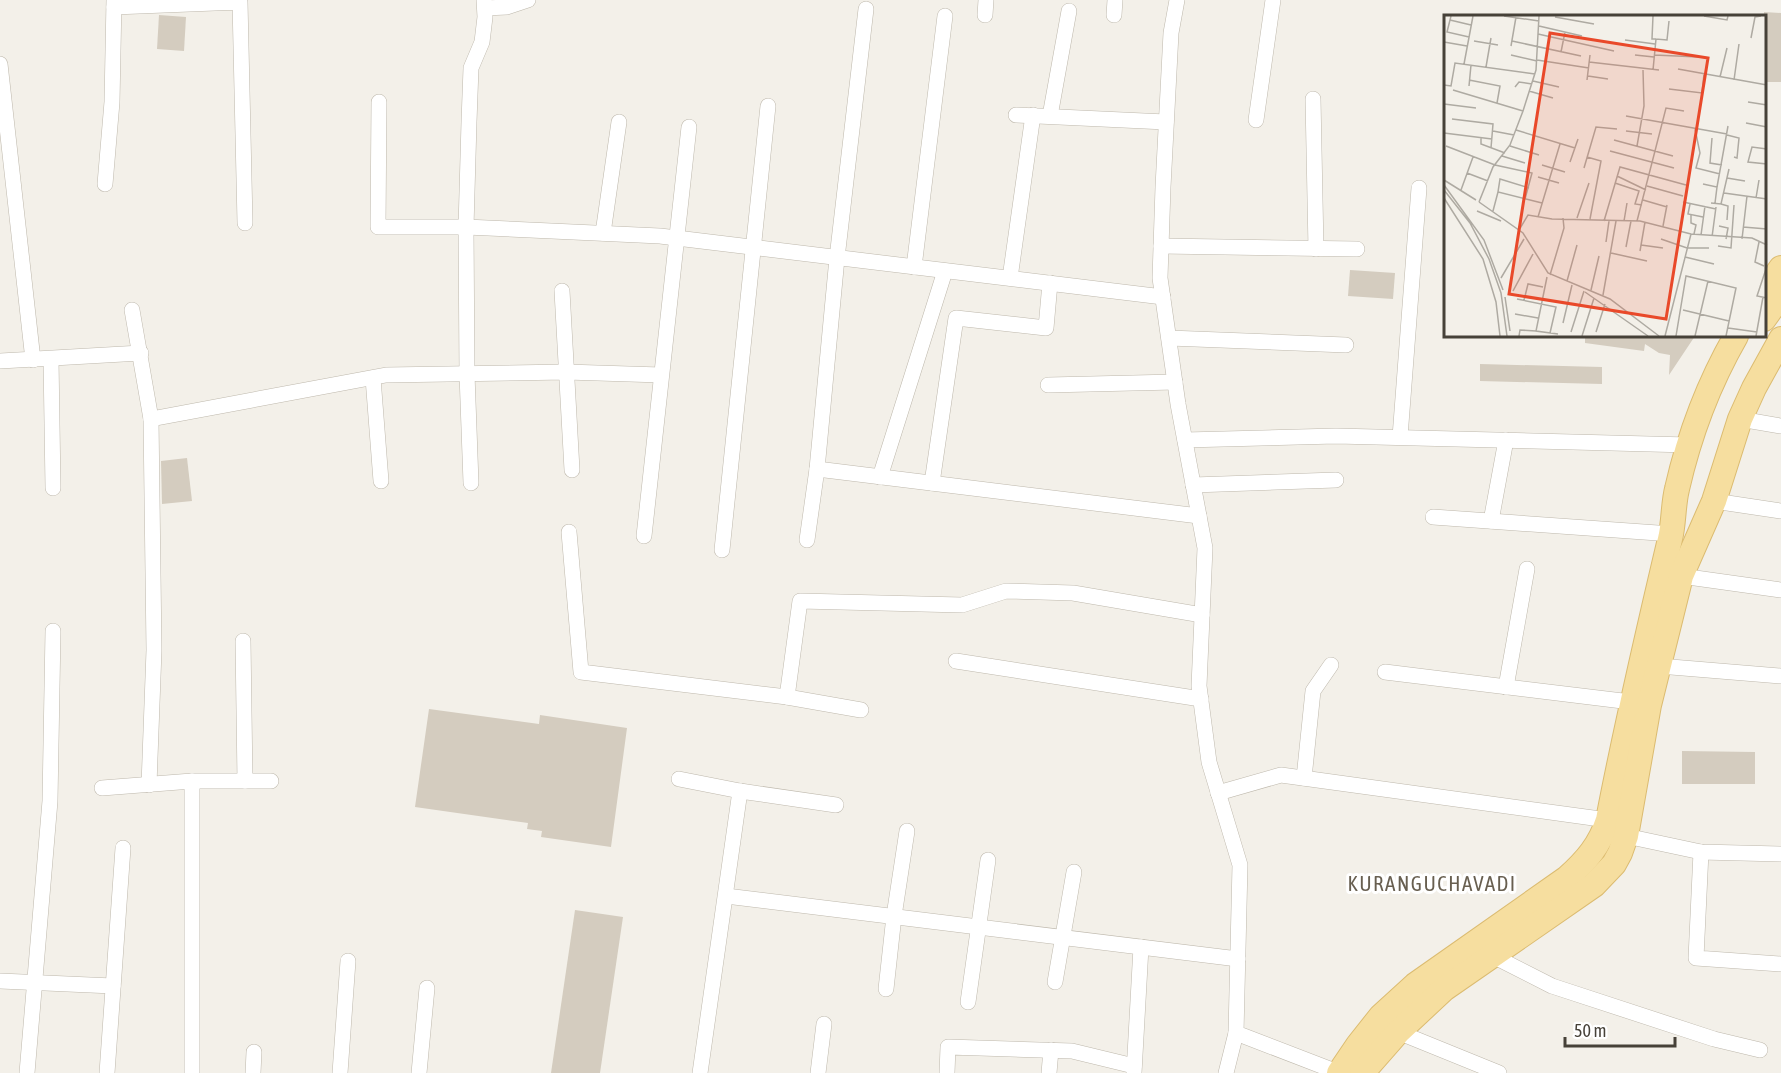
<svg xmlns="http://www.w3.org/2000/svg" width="1781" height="1073" font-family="'Asap Condensed',sans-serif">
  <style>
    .building { fill: #d4ccbf }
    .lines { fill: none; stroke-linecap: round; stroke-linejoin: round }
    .street-casing { stroke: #beb8ac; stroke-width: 16 }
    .primary-casing { stroke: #dbbb70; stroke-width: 26 }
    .street { stroke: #fff; stroke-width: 15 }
    .primary { stroke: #f6de9f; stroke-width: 24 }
    .labels { text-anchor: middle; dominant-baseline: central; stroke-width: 6; stroke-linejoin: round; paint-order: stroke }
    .quarter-label { font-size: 21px; letter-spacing: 1.5px; fill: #685f50; stroke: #fff }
    .inset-road { fill: none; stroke: #aeaaa2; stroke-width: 1.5 }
    .view { fill: #e9492a; fill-opacity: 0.15; stroke: #e9492a; stroke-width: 3 }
    .inset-edge { fill: none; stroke: #464138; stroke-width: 3 }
  </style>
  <rect width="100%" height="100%" fill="#f3f0e9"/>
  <g class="building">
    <polygon points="1764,12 1781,13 1781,82 1764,82"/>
    <polygon points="159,15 186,17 184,51 157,49"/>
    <polygon points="1350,270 1395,273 1393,299 1348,296"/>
    <polygon points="1585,336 1695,336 1669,375 1670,355 1659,353 1645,344 1644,351 1585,343"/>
    <polygon points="1480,364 1602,367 1602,384 1480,381"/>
    <polygon points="187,458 192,501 162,504 161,461"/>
    <polygon points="429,709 539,724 540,715 627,728 611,847 541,837 542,831 527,829 528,823 415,807"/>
    <polygon points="1682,751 1755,752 1755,784 1682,784"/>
    <polygon points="575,910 623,917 600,1073 551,1073"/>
  </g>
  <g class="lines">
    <defs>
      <g id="street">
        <polyline points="1177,0 1171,33 1163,187 1160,278 1178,404 1205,548 1199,686 1209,762 1240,865 1236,1033 1340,1073"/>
        <polyline points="114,7 240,2 245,223"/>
        <polyline points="485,8 507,7 528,0"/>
        <polyline points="866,9 837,258 817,469 1199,516"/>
        <polyline points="985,15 986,0"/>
        <polyline points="1114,15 1115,0"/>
        <polyline points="0,64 33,360"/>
        <polyline points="1313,99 1316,249"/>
        <polyline points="379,102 378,227 466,227 660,236 1163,297"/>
        <polyline points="1016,115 1166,122"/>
        <polyline points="1050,116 1069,11"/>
        <polyline points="1256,120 1273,0"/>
        <polyline points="105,184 112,102 114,0"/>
        <polyline points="603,233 619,122"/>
        <polyline points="1161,246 1357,249"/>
        <polyline points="914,267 945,16"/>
        <polyline points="1010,278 1033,115"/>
        <polyline points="562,291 572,470"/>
        <polyline points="132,310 151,419 154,650 149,785"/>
        <polyline points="1169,338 1346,345"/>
        <polyline points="51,359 53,488"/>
        <polyline points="0,361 141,353"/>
        <polyline points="373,378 381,481"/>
        <polyline points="1048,385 1175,382"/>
        <polyline points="151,419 386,375 566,372 661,375"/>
        <polyline points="1740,419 1781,426"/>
        <polyline points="1400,437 1419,188"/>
        <polyline points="1185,440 1336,436 1689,445"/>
        <polyline points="880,477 945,271"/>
        <polyline points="471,483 467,374 466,227 469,122 471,68 482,42 485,17 484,0"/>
        <polyline points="932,483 956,318 1046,328 1050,283"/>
        <polyline points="1193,485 1336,480"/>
        <polyline points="1714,501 1781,511"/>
        <polyline points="1433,517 1672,534"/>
        <polyline points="1491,521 1506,440"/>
        <polyline points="569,532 581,672 787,697 861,710"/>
        <polyline points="644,536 689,127"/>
        <polyline points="807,540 817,469"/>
        <polyline points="722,550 768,106"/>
        <polyline points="1681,576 1781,590"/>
        <polyline points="243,641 245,781"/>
        <polyline points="956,661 1201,699"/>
        <polyline points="1659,666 1781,676"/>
        <polyline points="1385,672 1631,702"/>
        <polyline points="1506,687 1527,569"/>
        <polyline points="787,697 800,601 962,605 1006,591 1073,593 1202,615"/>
        <polyline points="1304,778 1313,691 1331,665"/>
        <polyline points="679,779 740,791 836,805"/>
        <polyline points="102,788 192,781 271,781"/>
        <polyline points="1218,793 1281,775 1615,821"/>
        <polyline points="1626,836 1701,852 1781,854"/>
        <polyline points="1701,852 1696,958 1781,964"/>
        <polyline points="726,896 1238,959"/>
        <polyline points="1493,956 1552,986 1714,1039 1760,1050"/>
        <polyline points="0,981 113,986"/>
        <polyline points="1055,982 1074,872"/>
        <polyline points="886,989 894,916 907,831"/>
        <polyline points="968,1002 988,860"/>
        <polyline points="1398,1032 1499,1073"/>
        <polyline points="27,1073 50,801 53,631"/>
        <polyline points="107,1073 123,848"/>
        <polyline points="192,1073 192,781"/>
        <polyline points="253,1073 254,1052"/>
        <polyline points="340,1073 348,961"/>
        <polyline points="419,1073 427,988"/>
        <polyline points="700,1073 740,791"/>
        <polyline points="818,1073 824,1024"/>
        <polyline points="947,1073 948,1047 1072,1051 1134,1066"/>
        <polyline points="1049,1073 1051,1050"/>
        <polyline points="1134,1073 1141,947"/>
        <polyline points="1226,1073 1236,1033"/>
      </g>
      <g id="primary">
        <polyline points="1764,292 1781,268"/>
        <polyline points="1764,319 1781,295"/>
        <path d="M1339 1073 1358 1045 1381 1016 1415 985 1567 878C1586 861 1600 845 1608 820 1626 726 1648 632 1670 539 1674 523 1673 505 1677 489 1689 436 1709 383 1736 336"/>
        <polyline points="1362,1073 1398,1032 1444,989 1594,885 1614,864 1620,853 1626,836 1649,705 1681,576 1714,501 1740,419 1754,388 1781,339"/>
      </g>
    </defs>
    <use href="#street" class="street-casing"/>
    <use href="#primary" class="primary-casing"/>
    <use href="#street" class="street"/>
    <use href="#primary" class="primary"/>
  </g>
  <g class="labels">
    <g class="quarter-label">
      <text x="1432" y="883">KURANGUCHAVADI</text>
    </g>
  </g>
  <g transform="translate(1444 15)">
    <rect width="322" height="322" fill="#f3f0e9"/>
    <path class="inset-road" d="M7 1 3 17 25 22M60 1 95 6M209 1 208 24H212M260 1 283 5 284 1M111 2 150 9M6 5 27 10M95 11 138 21M94 19 170 36M307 23 311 2 317 1M181 25 211 29M30 26 54 30M68 26 137 41M0 27 23 31M67 31 72 2M117 37 121 17M67 40 93 46M191 40 210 42M210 40 255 42M93 45 145 53M145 47 215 55M20 49 29 1M42 52 47 23M234 54 323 70M209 55 212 24 223 25 225 6M144 61 164 64M276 62 283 33M25 65 56 71 53 88M143 65 146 40M290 65 295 29M89 66 115 72M0 70 7 71 11 48 91 59M25 71 27 50M71 72 75 67 88 69M225 74 258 78 260 59M9 75 79 96M85 76 109 83M304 87 323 90M0 89 32 93M182 101 283 119M8 104 49 109 47 133M302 108 323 112M251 114 256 138 252 153 276 159M72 115 131 133M49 116 70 120M182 116 208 119M0 118 48 124M283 120 295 123 293 143 290 142M37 122V129L61 138M268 123 266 148 278 150M170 125 229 141M2 131 51 150 88 158 81 184M66 131 95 140M193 131 200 91 199 55M323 134 308 132 304 147 323 149M166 136 230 153M58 141 81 148M143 142 157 146 146 204M126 147 134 124M98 150 121 157M140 153 152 112 173 114M23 158 44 166M173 161 202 175M94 162 115 168M283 163 301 166M0 165 32 185M171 168 195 176 191 189 198 190M259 169 273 172 271 188M0 170 40 225 59 275M203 171 239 181M273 172 284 111M85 173 56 164 54 177 98 188M0 175 26 208 45 244 57 278 63 321M17 175 29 142M280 178 323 184M0 183 39 244 52 287 56 321M312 183 315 165M199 185 223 192M35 187 49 152 66 130 79 96 92 55 95 1M35 187 79 218 104 258 166 284 215 321M239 187 272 194M267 188 277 189 285 154M246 189 244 199 259 202M277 189 284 191 283 205M33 196 57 206M49 196 54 177M247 200V208L252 210 250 219M94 202 116 129M133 203 145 168M160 206 176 152 242 170M180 206 183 188M193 206 222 93 240 96M219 211 223 190M275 211 284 213 282 224M299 212 323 214M75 215 84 200 108 204 196 206 247 219 308 223 323 230M257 220 261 191M268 222 272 192M217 224 243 233H265M298 224 303 181M162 227 165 206M315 227 311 247 320 251M197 230 219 233M274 231 287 233 290 190M182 232 187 206M196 236 201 207M167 238 203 246M241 242 270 249M323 251 313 281 323 283M106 260 120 213 119 203M103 262 92 316 114 319M57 263 80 224M123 266 133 230M147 275 155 241M69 276 89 239M141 277 204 321M159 280 172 206M61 282 66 316M73 284 112 292 106 318M80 285 84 269 99 272M239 295 285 306M71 299 94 303M119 308 128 270M284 313 313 317M127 317 140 276M152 317 161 289M75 321 76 315 92 316M138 321 150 283M221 321 247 219M232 321 242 261 292 273 282 321M251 321 264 266M312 321 319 282"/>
    <path class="view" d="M106 18 264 43 222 304 65 279Z"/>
    <rect width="322" height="322" class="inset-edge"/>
  </g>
  <path d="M1565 1037v9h110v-9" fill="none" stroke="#464138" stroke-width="3"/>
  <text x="1574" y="1037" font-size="18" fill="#464138" stroke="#ffffff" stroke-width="4.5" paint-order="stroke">50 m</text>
</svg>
